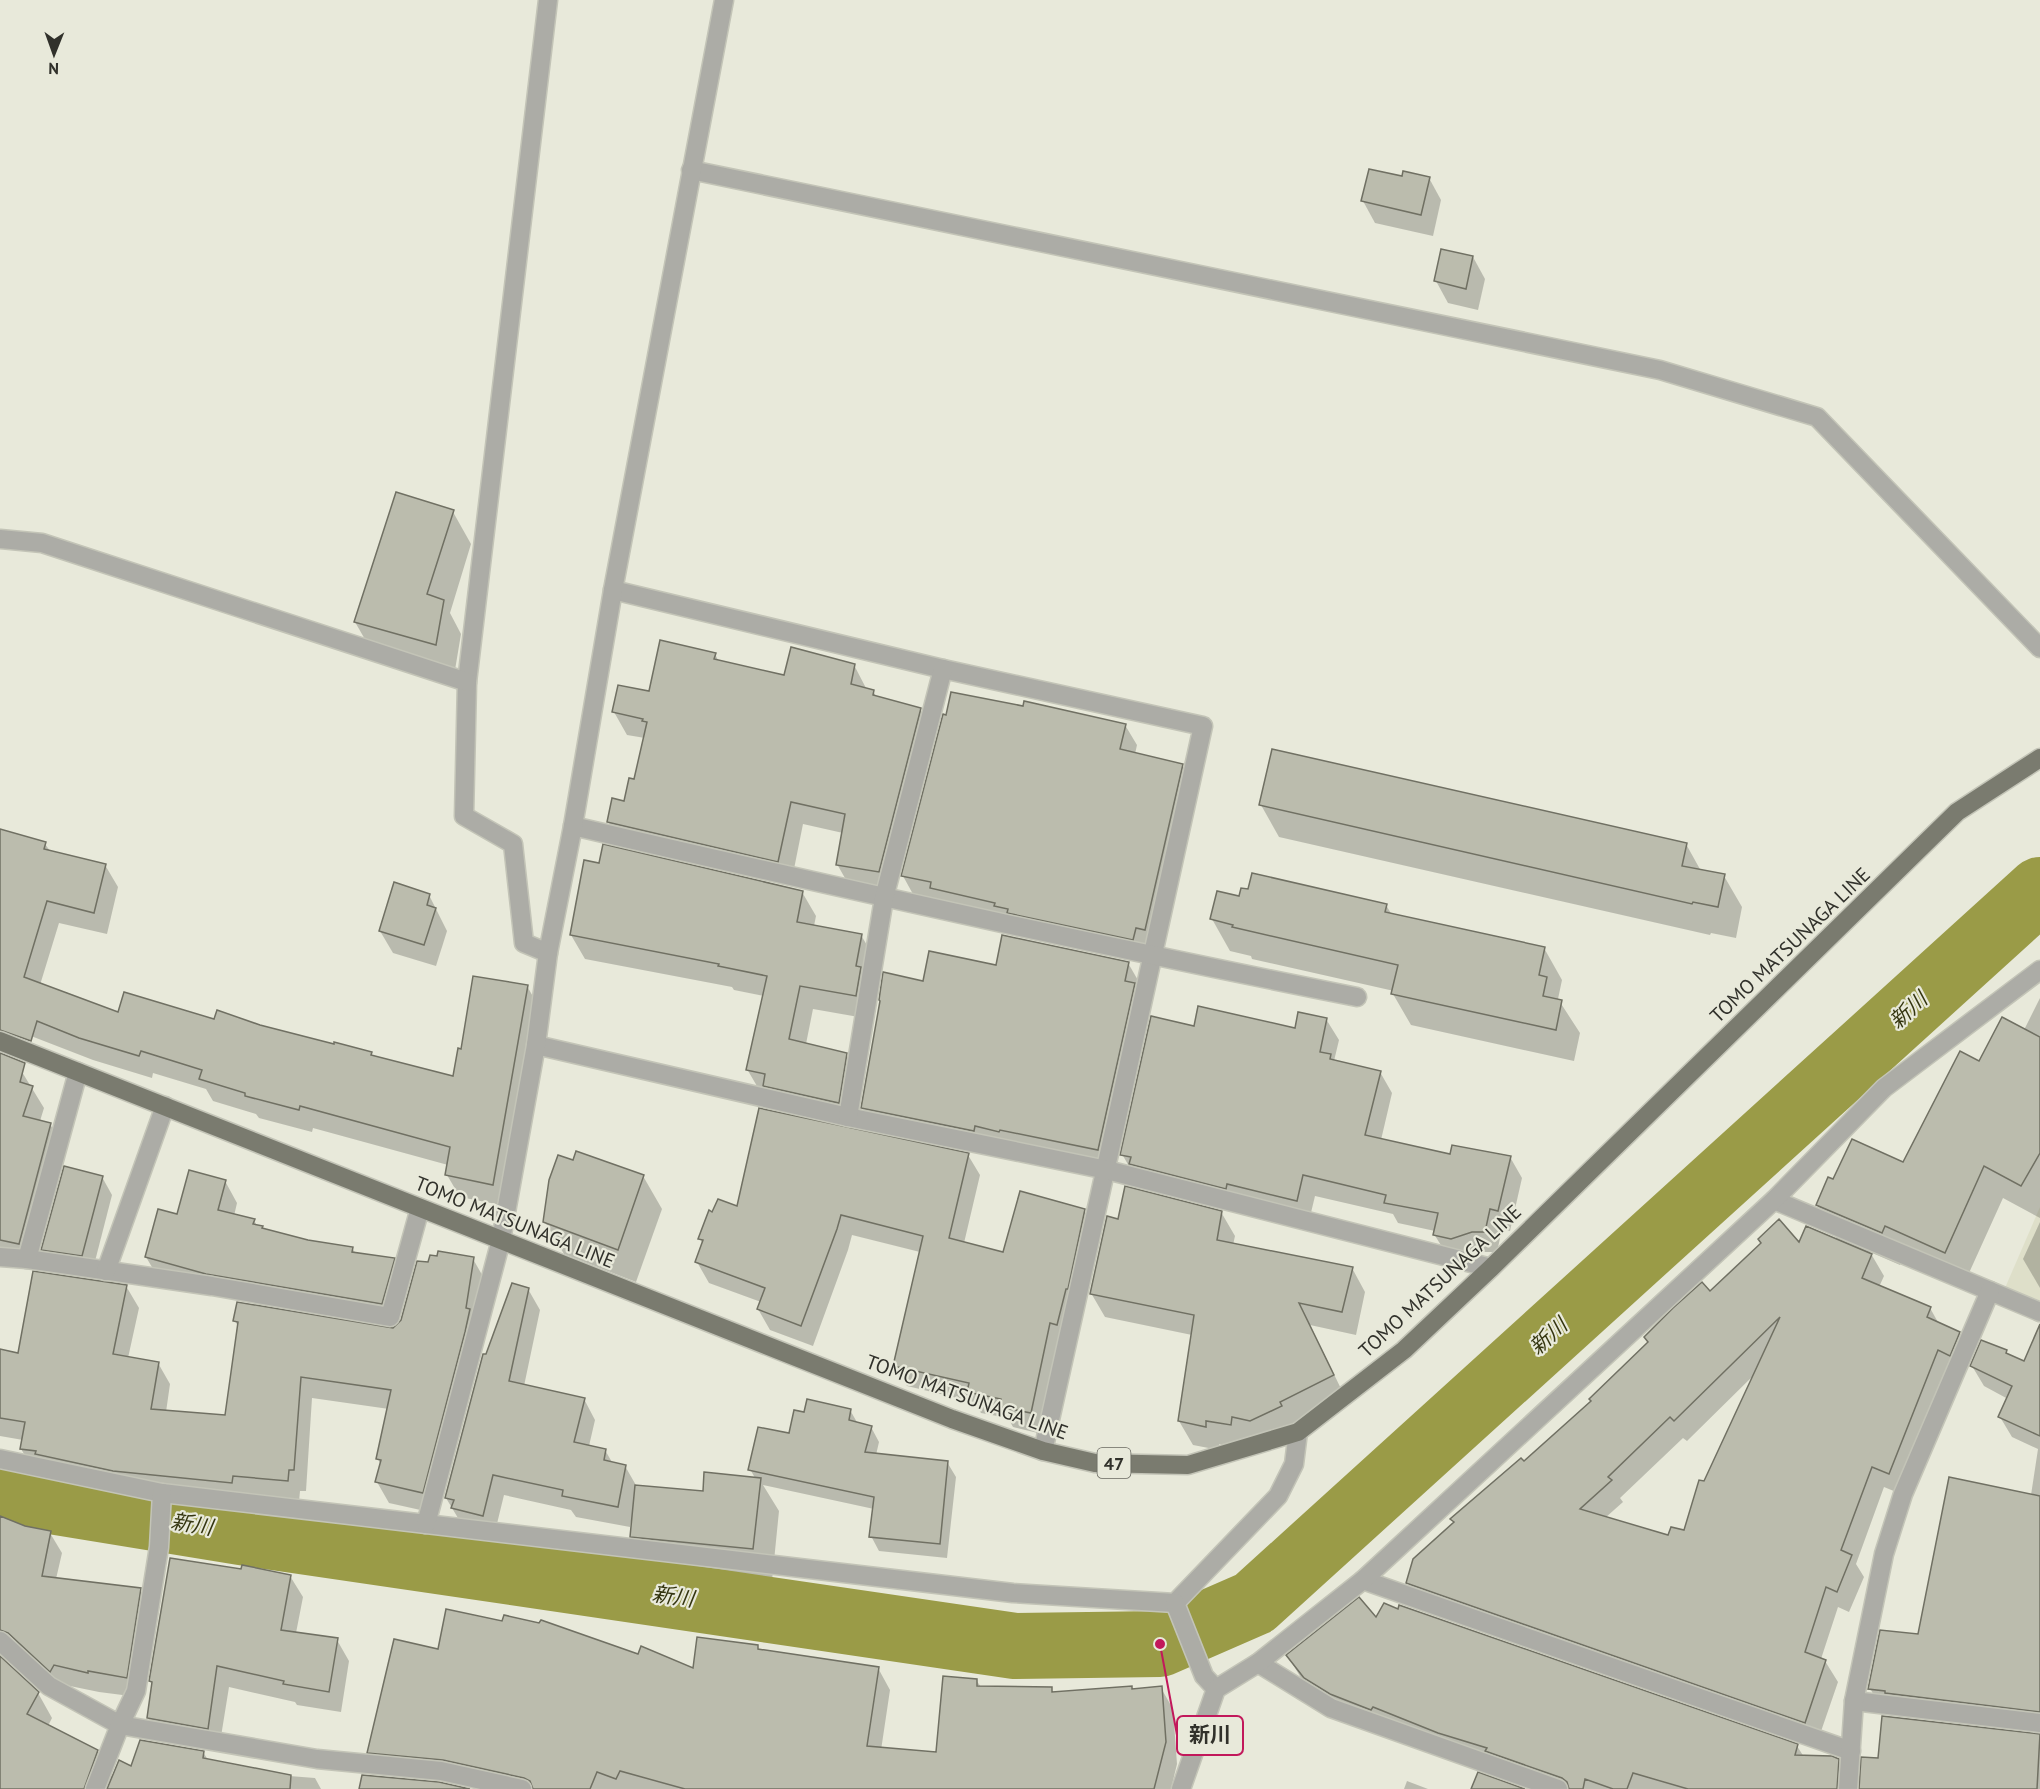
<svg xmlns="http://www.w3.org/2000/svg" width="2040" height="1789" font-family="'PT Sans','Noto Sans JP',sans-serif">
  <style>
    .built { fill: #dedfc9 }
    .shadow { fill: #0003; fill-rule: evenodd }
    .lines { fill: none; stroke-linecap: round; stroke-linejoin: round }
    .river { stroke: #9a9b47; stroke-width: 66 }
    .building { fill: #bbbcad; stroke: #707063; stroke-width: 1.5; fill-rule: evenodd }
    .minor-casing { stroke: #c3c4b7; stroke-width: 21 }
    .primary-casing { stroke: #c3c4b7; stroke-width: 21 }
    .minor { stroke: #acaca6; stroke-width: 18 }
    .primary { stroke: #7a7b6f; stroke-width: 18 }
    .labels { text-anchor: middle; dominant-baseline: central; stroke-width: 4.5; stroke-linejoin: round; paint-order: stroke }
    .shield { fill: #e8e9da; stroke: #686860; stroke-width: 1.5 }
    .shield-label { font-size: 18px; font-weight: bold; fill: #31312b }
    .street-label { font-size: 20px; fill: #31312b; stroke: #e8e9da }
    .water-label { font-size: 21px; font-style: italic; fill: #343510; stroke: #e8e9da }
    .leader { fill: none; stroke: #c2185b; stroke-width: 2 }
    .callout-dot { fill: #c2185b; stroke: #e8e9da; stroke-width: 2 }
    .callout { fill: #e8e9da; stroke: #c2185b; stroke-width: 2 }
    .callout-label { font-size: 21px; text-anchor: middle; font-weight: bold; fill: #31312b }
  </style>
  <rect width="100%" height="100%" fill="#e8e9da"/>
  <polygon class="built" points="2040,1207 2040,1304 2005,1288"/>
  <g class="shadow">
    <polygon points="1403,178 1429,178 1441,200 1433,236 1375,223 1363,201"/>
    <polygon points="1473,257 1485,279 1478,310 1448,303 1436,281"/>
    <polygon points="453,512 471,544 450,613 461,634 454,676 374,655 355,622"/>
    <polygon points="715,654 719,662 785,676 854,665 867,690 873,691 877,698 920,709 933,732 892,894 850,887 837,864 843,833 803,824 791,884 622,845 608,822 625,803 635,781 645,738 627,735 614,712 650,693"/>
    <polygon points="1125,725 1137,745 1135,754 1182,765 1194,785 1156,949 914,896 903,876"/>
    <polygon points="1261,805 1686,844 1701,871 1724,876 1742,907 1736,938 1711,933 1710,935 1279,837"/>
    <polygon points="0,831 45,844 50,851 105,865 118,887 107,934 59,923 40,985 119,1014 260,1026 371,1053 373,1057 454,1078 462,1050 527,986 540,1009 506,1206 460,1197 447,1175 448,1165 313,1128 312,1132 259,1118 256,1114 213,1101 206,1089 153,1073 152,1078 93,1060 0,1024"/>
    <polygon points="802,892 816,916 814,926 861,935 875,959 870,1019 813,1009 806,1044 846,1054 860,1078 852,1126 761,1093 747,1069 764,996 734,990 732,987 585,959 571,935"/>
    <polygon points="429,895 447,931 436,966 393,953 380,931"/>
    <polygon points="1240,898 1386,905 1392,915 1544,948 1562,980 1558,999 1580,1033 1574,1061 1411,1025 1393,994 1394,991 1252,959 1251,956 1230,951 1212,919"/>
    <polygon points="1128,963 1139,982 1109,1169 874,1127 862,1108 924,983 997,967"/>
    <path d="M2040 998V1218L2003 1198 1964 1284 1904 1257 1900 1265 1870 1252 1884 1276 1879 1287 1930 1308 1939 1324 1959 1333 1971 1354 1901 1494 1884 1487 1856 1564 1864 1577 1849 1612 1838 1607 1821 1659 1825 1661 1838 1682 1817 1743 1420 1604 1408 1583 1524 1463 1710 1293 1800 1244 1838 1241 1817 1205 1834 1181 1903 1164 1980 1063 2024 1030ZM1755 1374 1685 1532 1669 1537 1605 1518 1623 1502 1620 1498 1683 1438 1687 1441Z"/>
    <polygon points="1326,1019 1339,1040 1334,1061 1380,1072 1392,1093 1381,1140 1452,1156 1510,1157 1522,1178 1510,1231 1502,1229 1497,1252 1484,1252 1464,1260 1447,1255 1434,1234 1435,1231 1398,1223 1393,1214 1315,1196 1309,1221 1134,1175 1122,1154 1195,1028 1296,1030"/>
    <polygon points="0,1065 22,1072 44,1108 40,1121 50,1124 62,1145 31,1265 0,1258"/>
    <polygon points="968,1155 980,1175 964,1243 1004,1254 1084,1211 1096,1232 1042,1434 1013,1427 1008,1418 981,1413 974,1402 907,1386 895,1366 920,1252 852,1235 848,1250 813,1346 770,1330 758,1309 761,1302 709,1283 697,1262 703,1244 700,1239 713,1214"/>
    <polygon points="573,1162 643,1176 662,1209 636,1282 564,1254 545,1222"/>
    <polygon points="102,1177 112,1195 92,1273 53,1267 43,1250"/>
    <polygon points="225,1181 237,1203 234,1216 254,1220 257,1226 263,1230 308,1242 352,1248 356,1254 394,1259 406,1281 394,1325 220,1295 159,1279 146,1257 178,1216"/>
    <polygon points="1221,1212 1235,1236 1233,1245 1352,1268 1365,1292 1356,1335 1310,1325 1346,1399 1244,1448 1219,1444 1219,1450 1193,1445 1179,1421 1192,1335 1105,1317 1091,1293 1119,1221"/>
    <polygon points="2040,1222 2040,1288 2023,1259"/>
    <polygon points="473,1259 485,1280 434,1513 389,1503 377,1482 381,1465 378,1459 389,1409 312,1398 306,1491 300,1491 299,1502 34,1470 21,1449 23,1440 0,1436 0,1351 19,1355 126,1286 139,1308 128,1358 158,1363 170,1384 166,1412 226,1417 239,1328 235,1321 393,1329 402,1321 430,1264"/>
    <polygon points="528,1289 540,1310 524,1386 584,1399 595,1420 589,1446 605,1450 613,1464 625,1466 637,1487 704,1493 755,1478 750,1469 790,1435 805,1414 850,1410 858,1424 871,1427 879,1442 876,1455 947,1462 956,1477 947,1558 879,1551 871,1536 874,1509 763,1485 779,1511 772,1581 650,1569 632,1536 633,1521 631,1521 630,1527 576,1517 571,1510 504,1495 494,1536 464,1528 446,1498 487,1356"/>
    <polygon points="1982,1342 2040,1369 2040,1731 1881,1709 1870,1688 1920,1636 2031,1495 2038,1449 2012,1437 2000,1417 2008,1399 1984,1386 1972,1366"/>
    <polygon points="0,1518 25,1527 50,1533 62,1553 56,1579 140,1590 152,1610 138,1697 99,1692 65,1685 62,1691 25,1657 13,1636 0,1593"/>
    <polygon points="242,1571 290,1576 303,1597 296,1633 337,1640 349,1661 341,1712 297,1705 295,1702 229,1687 219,1749 160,1739 148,1718 153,1685 150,1681"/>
    <polygon points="1376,1620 1797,1746 1804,1757 1838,1760 1851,1782 1850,1789 1544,1789 1318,1700 1301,1678 1288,1656"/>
    <polygon points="757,1647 760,1651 878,1668 890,1690 880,1757 862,1789 492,1789 455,1781 381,1774 369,1752 439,1651 639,1656 694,1670"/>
    <polygon points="976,1680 981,1687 1051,1689 1054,1694 1131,1687 1133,1690 1161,1688 1173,1709 1177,1764 1171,1789 895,1789 938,1753"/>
    <polygon points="38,1693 52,1718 48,1726 97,1751 113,1778 132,1768 203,1752 208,1760 250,1773 315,1778 321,1789 0,1789 0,1701"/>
    <polygon points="1884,1717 2040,1735 2040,1789 1860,1789 1879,1759"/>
    <polygon points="1407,1781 1428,1789 1404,1789"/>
  </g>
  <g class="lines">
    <polyline class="river" points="0,1486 44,1500 240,1532 1015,1646 1160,1644 1254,1603 2040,890"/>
  </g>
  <g class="building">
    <polygon points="1369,169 1402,176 1403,171 1430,177 1421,215 1361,201"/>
    <polygon points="1441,249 1473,256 1466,289 1434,281"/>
    <polygon points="396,492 454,510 427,594 444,600 436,645 354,622"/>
    <polygon points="660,640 716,653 714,659 784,675 791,647 855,664 851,684 874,690 873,695 921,708 879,872 836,865 845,814 791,802 778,862 607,822 612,798 624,801 629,778 634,779 647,722 642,721 643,719 612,712 618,685 649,691"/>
    <polygon points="951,692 1023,706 1024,701 1126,724 1120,749 1183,764 1145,930 1136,928 1133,940 1007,913 1008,909 994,906 995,903 930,888 931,882 901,876 943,714 946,715"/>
    <polygon points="1272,749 1687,843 1682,866 1725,874 1718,907 1693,902 1692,904 1259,805"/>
    <polygon points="0,829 46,842 44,849 106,864 94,913 47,901 24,977 118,1012 124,992 214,1019 217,1010 260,1025 334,1044 334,1042 372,1052 371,1055 453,1076 458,1048 461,1049 473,976 528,985 493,1185 445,1175 450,1147 300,1106 299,1110 245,1096 245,1093 199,1079 202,1070 141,1051 139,1056 79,1038 37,1021 31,1041 0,1030"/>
    <polygon points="603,844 803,891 797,922 862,934 856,966 861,967 856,996 800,986 789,1039 847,1053 839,1103 763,1086 765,1074 746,1070 767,976 718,966 719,964 570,935 584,860 599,863"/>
    <polygon points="1252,873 1387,904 1385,912 1545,947 1539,975 1547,977 1543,996 1562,1000 1556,1030 1391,994 1398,965 1232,927 1233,925 1210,919 1217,891 1239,896 1241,888 1248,889"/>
    <polygon points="394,882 430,894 427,905 436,908 424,945 379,931"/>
    <polygon points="1002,935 1129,962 1125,981 1135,983 1098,1150 1000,1130 999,1132 975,1126 974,1131 861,1108 880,1001 879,1000 883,972 923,981 929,951 996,965"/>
    <polygon points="1198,1006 1295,1028 1298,1012 1327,1018 1320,1052 1331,1054 1330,1059 1381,1071 1365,1135 1450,1154 1452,1145 1511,1156 1498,1211 1490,1209 1485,1232 1472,1232 1451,1239 1433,1235 1438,1213 1384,1203 1386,1195 1303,1175 1297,1201 1227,1184 1226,1189 1129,1164 1131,1157 1120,1155 1151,1016 1194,1026"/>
    <polygon points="2002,1017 2040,1037 2040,1153 2021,1186 1984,1166 1945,1253 1885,1226 1882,1233 1816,1205 1828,1177 1833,1179 1852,1139 1903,1162 1960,1051 1979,1061"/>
    <polygon points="0,1053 25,1063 20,1082 33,1086 23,1116 51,1123 19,1244 0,1240"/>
    <polygon points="759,1108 969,1153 949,1238 1003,1252 1020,1191 1085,1209 1068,1289 1066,1289 1057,1325 1050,1323 1031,1413 1000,1407 1001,1399 967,1392 969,1383 893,1366 923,1236 841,1215 837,1229 801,1326 757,1309 765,1288 695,1262 703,1240 698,1239 709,1210 712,1212 718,1199 737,1206"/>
    <polygon points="576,1151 644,1175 618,1250 543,1222 549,1180 558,1155 573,1160"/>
    <polygon points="64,1166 103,1176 82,1256 41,1250"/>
    <polygon points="189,1170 226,1180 218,1210 255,1219 253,1224 263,1226 262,1228 308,1240 353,1247 352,1252 395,1258 382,1304 206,1274 145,1257 158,1209 177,1214"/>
    <polygon points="1125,1186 1222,1211 1217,1240 1353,1267 1342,1312 1299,1303 1334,1375 1280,1402 1282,1406 1250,1421 1232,1417 1231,1425 1206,1421 1206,1427 1178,1421 1194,1315 1090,1294 1107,1216 1118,1219"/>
    <path d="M1779 1219 1799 1242 1806 1226 1872 1254 1862 1278 1931 1307 1927 1317 1960 1332 1950 1356 1938 1350 1889 1474 1872 1467 1841 1550 1852 1555 1837 1592 1826 1587 1805 1652 1826 1660 1805 1723 1406 1583 1413 1559 1454 1522 1450 1519 1521 1458 1524 1461 1591 1401 1589 1399 1648 1342 1644 1337 1673 1308 1702 1282 1710 1291 1761 1243 1758 1239ZM1780 1317 1704 1481 1699 1480 1684 1530 1671 1527 1668 1535 1580 1509 1612 1480 1608 1477 1670 1417 1674 1421Z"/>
    <polygon points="438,1251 474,1257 466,1308 470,1309 465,1332 423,1493 375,1482 381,1460 376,1459 391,1390 301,1377 294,1470 289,1470 288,1481 233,1476 232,1483 113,1471 35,1454 36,1451 20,1449 25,1422 0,1418 0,1349 18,1353 33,1271 127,1285 113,1354 159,1362 151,1409 225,1415 238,1322 233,1321 237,1302 393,1328 401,1320 417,1261 428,1262 430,1255 437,1256"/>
    <polygon points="512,1283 529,1288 509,1381 585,1398 574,1442 606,1449 604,1460 626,1465 618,1507 562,1496 563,1490 493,1475 483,1516 451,1508 454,1500 445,1498 483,1354 486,1354"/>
    <polygon points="2040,1324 2040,1436 1998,1417 2012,1386 1970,1366 1981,1340 2007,1350 2006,1353 2024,1361"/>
    <polygon points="807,1399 851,1409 849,1420 872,1426 865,1452 948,1461 940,1544 869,1537 874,1497 748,1470 758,1427 789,1433 794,1410 804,1412"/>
    <polygon points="704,1472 761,1478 753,1549 630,1537 635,1485 703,1491"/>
    <polygon points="1949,1477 2040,1496 2040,1712 1885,1693 1885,1691 1868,1689 1880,1630 1918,1634"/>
    <polygon points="0,1516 25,1526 51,1531 42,1576 141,1588 127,1678 88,1671 88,1673 54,1665 50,1672 8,1633 0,1630"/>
    <polygon points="170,1558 241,1569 242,1565 291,1575 281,1630 338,1638 329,1692 283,1684 284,1681 217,1666 208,1729 147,1718 152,1682 149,1681"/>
    <polygon points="1359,1597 1376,1617 1384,1603 1398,1609 1399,1605 1798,1744 1795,1755 1832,1756 1839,1759 1837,1789 1688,1789 1633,1773 1627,1789 1613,1789 1585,1779 1583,1789 1569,1789 1567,1782 1562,1778 1485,1751 1487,1748 1438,1733 1373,1707 1371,1710 1330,1694 1304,1678 1286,1655"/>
    <polygon points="446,1609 502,1621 504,1615 539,1623 541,1620 638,1654 641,1646 693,1668 697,1637 758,1645 758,1649 879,1667 867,1746 936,1752 943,1676 977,1679 977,1686 1052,1687 1052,1692 1132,1686 1132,1689 1162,1686 1166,1742 1154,1789 685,1789 620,1771 616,1779 597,1772 590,1789 533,1789 530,1781 524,1778 443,1760 367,1753 394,1639 438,1649"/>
    <polygon points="0,1656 39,1692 27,1714 98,1750 84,1789 0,1789"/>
    <polygon points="1882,1716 2040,1734 2037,1789 1859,1789 1861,1757 1878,1758"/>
    <polygon points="140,1740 204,1751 203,1758 291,1775 290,1789 107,1789 119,1760 131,1766"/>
    <polygon points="1478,1772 1525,1789 1471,1789"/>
    <polygon points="362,1775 439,1782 470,1789 359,1789"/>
  </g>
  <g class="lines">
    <defs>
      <g id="minor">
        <polyline points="548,0 467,682 464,816 513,844 524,943 548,953"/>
        <polyline points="691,170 1660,370 1817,417 2040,648"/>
        <polyline points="0,539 42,543 467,682"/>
        <path d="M613 590 943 669 1203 726C1149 967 1098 1210 1043 1451"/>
        <path d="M573 826C834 887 1095 945 1357 997"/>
        <polyline points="536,1045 848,1117 1107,1170 1491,1268"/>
        <polyline points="848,1117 884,898 943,669"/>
        <polyline points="1774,1200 2040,1312"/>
        <polyline points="0,1257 27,1259 212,1286 390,1317 420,1208"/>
        <polyline points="27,1259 78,1072"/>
        <polyline points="106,1271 165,1106"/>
        <polyline points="0,1459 162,1493 1013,1593 1175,1603 1278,1496 1294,1464 1298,1432"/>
        <polyline points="426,1524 501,1240 536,1045 548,953 573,826 613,590 724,0"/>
        <polyline points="1363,1580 1851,1751"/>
        <polyline points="1175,1603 1204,1676 1216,1689"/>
        <polyline points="0,1641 49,1686 120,1725 317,1759 441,1771 522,1789"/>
        <polyline points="1258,1663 1331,1708 1558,1789"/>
        <polyline points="1854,1701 2040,1723"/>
        <polyline points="95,1789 120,1725 136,1691 159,1547 162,1493"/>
        <polyline points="1181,1789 1216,1689 1258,1663 1363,1580 1774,1200 1884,1088 2040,970"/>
        <polyline points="1848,1789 1854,1701 1884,1554 1903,1494 1990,1291"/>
      </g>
      <polyline id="primary" points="0,1041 952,1419 1043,1451 1095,1463 1188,1465 1298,1432 1404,1350 1491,1268 1957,812 2040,758"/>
    </defs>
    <use href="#minor" class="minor-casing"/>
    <use href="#primary" class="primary-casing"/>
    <use href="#minor" class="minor"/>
    <use href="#primary" class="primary"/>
  </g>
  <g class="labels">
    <rect class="shield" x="1097.5" y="1448" width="33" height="30" rx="4.5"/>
    <g class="shield-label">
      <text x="1114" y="1463">47</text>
    </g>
    <g class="street-label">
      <text transform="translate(1790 945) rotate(-44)">TOMO MATSUNAGA LINE</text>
      <text transform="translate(515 1222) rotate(22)">TOMO MATSUNAGA LINE</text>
      <text transform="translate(1440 1281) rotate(-43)">TOMO MATSUNAGA LINE</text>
      <text transform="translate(967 1397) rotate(20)">TOMO MATSUNAGA LINE</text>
    </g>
    <g class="water-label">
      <text transform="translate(1908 1010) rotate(-42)">新川</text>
      <text transform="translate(1548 1336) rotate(-42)">新川</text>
      <text transform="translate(192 1524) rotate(9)">新川</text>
      <text transform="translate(673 1596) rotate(8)">新川</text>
    </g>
  </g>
  <path class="leader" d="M1160 1644L1177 1735"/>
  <circle class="callout-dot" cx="1160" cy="1644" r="6"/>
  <rect class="callout" x="1177" y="1716" width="66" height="39" rx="6"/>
  <g class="callout-label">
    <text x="1210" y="1742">新川</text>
  </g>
  <g transform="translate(54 54) rotate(181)" stroke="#e8e9da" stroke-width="4.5" paint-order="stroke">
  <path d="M0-4.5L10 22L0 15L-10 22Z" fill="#31312b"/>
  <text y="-9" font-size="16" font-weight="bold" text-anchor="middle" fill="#31312b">N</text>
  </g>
</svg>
